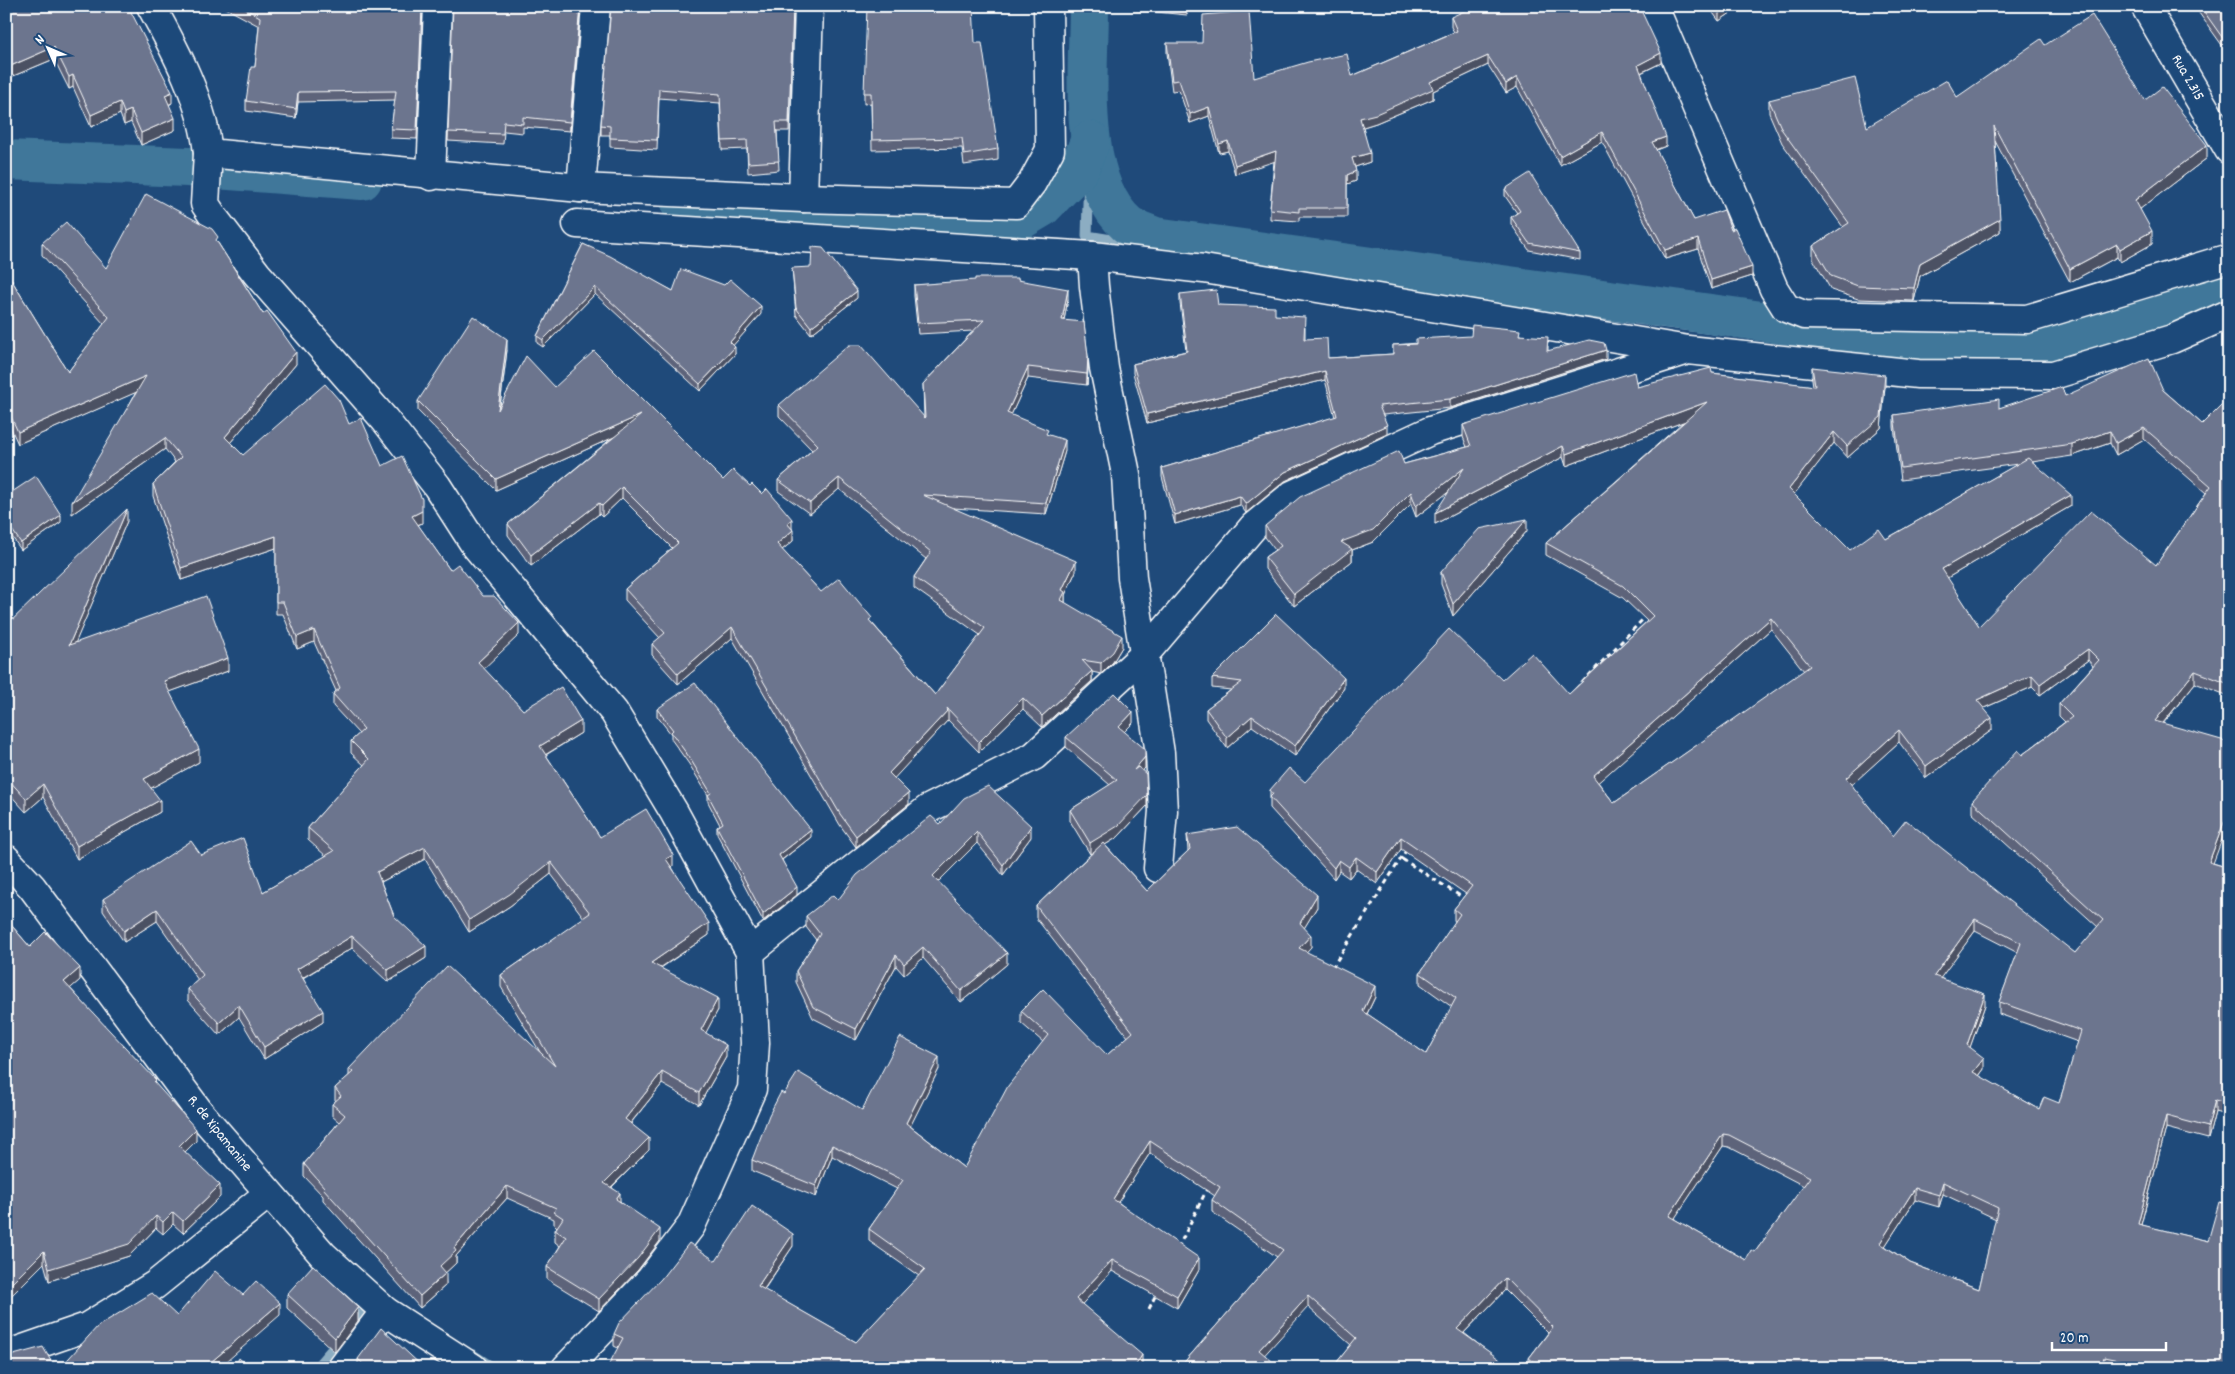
<svg xmlns="http://www.w3.org/2000/svg" width="2235" height="1374" font-family="Dekko,sans-serif">
  <style>
    .lines { fill: none; stroke-linecap: round; stroke-linejoin: round }
    .stream { stroke: #8cadc2; stroke-width: 11 }
    .canal { stroke: #3f779a; stroke-width: 40 }
    .minor-casing { stroke: #fff; stroke-width: 31 }
    .path { stroke: #fff; stroke-width: 3; stroke-dasharray: 5 4; stroke-linecap: butt }
    .minor { stroke: #1f4a7a; stroke-width: 28 }
    .wall { fill: #5d647a; stroke: #fff; fill-rule: evenodd }
    .shaded-wall { fill: #4c5163; stroke: #fff }
    .building { fill: #6c748e; stroke: #fff; fill-rule: evenodd }
    .labels { text-anchor: middle; dominant-baseline: central; stroke-width: 5; stroke-linejoin: round; paint-order: stroke }
    .street-label { font-size: 15px; fill: #fff; stroke: #1f4a7a }
  </style>
  <rect width="100%" height="100%" fill="#1f4a7a"/>
  <filter id="ink" filterUnits="userSpaceOnUse"><feTurbulence type="fractalNoise" baseFrequency=".02" numOctaves="2"/><feDisplacementMap in="SourceGraphic" scale="10" xChannelSelector="R" yChannelSelector="G"/><feConvolveMatrix kernelMatrix="1 2 1 2 8 2 1 2 1" color-interpolation-filters="sRGB"/></filter>
  <g filter="url(#ink)">
    <g class="lines">
      <g class="stream">
        <polyline points="1090,141 1087,236 1210,256"/>
        <polyline points="1231,260 1427,291 1795,340 2051,355 2229,298"/>
        <polyline points="473,1355 493,1368"/>
        <polyline points="316,1368 374,1301"/>
      </g>
      <g class="canal">
        <path d="M1089 6C1089 69 1076 179 1127 224 1134 230 1147 233 1155 237L1912 342 2050 345 2153 318 2229 293"/>
        <polyline points="6,160 188,167 362,180"/>
        <polyline points="681,205 1005,229 1042,207 1079,169 1090,141"/>
      </g>
      <defs>
        <g id="minor">
          <path d="M151 6C176 51 203 102 208 153L581 188 803 198 1016 204 1032 183 1050 150 1048 6"/>
          <polyline points="1651,6 1657,14 1774,289 1786,308 1804,315 2027,319 2229,258"/>
          <polyline points="2145,6 2229,150"/>
          <polyline points="208,153 205,204 215,219 257,274 385,420 437,486 475,545 614,712 674,812 750,952 755,1043 752,1089 691,1226 650,1280 566,1368"/>
          <polyline points="431,176 438,6"/>
          <polyline points="581,188 596,6"/>
          <polyline points="803,198 809,6"/>
          <polyline points="577,224 1092,256 1204,269 1688,350 1918,374 2053,375 2172,339 2229,314"/>
          <polyline points="1092,256 1094,286 1104,368 1126,474 1132,578 1160,753 1163,811 1158,868"/>
          <polyline points="6,859 32,887 201,1114 323,1255 385,1311 473,1368"/>
          <polyline points="750,952 928,809 1034,756 1144,655 1254,526 1292,495 1430,431 1682,352"/>
          <polyline points="6,1355 87,1327 155,1285 268,1194"/>
          <polyline points="342,1368 385,1311"/>
        </g>
      </defs>
      <use href="#minor" class="minor-casing"/>
      <g class="path">
        <polyline points="1576,689 1646,616"/>
        <polyline points="1402,859 1465,899"/>
        <polyline points="1332,968 1407,849"/>
        <polyline points="1178,1248 1207,1189"/>
        <polyline points="1149,1309 1157,1292"/>
      </g>
      <use href="#minor" class="minor"/>
    </g>
    <g class="wall">
      <polygon points="6,6 172,103 169,105 175,130 141,145 131,122 124,125 120,114 91,127 73,87 69,89 54,59 6,79"/>
      <polygon points="222,6 422,6 417,139 391,138 391,129 395,100 298,102 296,118 246,111 246,101 255,67 259,26"/>
      <polygon points="453,6 580,6 570,131 523,127 523,133 504,131 503,144 448,141"/>
      <polygon points="793,6 789,131 777,131 779,170 748,173 747,149 722,150 720,103 659,98 657,150 610,147 610,135 601,135 601,125"/>
      <polygon points="1136,6 1188,6 1187,15 1136,10"/>
      <polygon points="1708,6 1741,6 1719,21"/>
      <polygon points="2194,6 2229,6 2229,55"/>
      <polygon points="1451,17 1661,63 1641,73 1666,146 1656,150 1694,220 1731,230 1752,276 1711,289 1698,249 1665,259 1602,142 1560,165 1517,87 1506,93 1488,65 1433,91 1433,99 1376,123 1363,127 1370,162 1355,167 1356,181 1347,184 1347,217 1299,217 1299,221 1270,219 1270,209 1274,161 1235,174 1228,151 1219,153 1209,116 1190,123 1179,90 1172,91 1167,53 1167,43 1254,78 1352,76 1454,32 1451,27"/>
      <polygon points="975,43 998,149 998,160 964,165 962,148 872,150 871,103 864,104 864,93"/>
      <polygon points="2045,45 2145,100 2207,158 2140,209 2152,244 2120,262 2117,257 2070,282 1995,141 2000,232 1920,276 1914,301 1858,299 1831,290 1813,259 1813,246 1843,227 1782,143 1769,113 1769,100 1867,127 1957,97"/>
      <polygon points="1505,189 1580,253 1580,260 1529,250 1511,224 1511,217 1517,213 1505,196"/>
      <polygon points="42,243 106,268 218,243 263,314 296,364 230,443 243,455 349,424 382,466 422,523 418,525 450,570 483,596 519,635 483,668 523,710 581,733 546,755 600,837 673,866 672,867 709,935 661,968 718,1010 705,1033 726,1057 699,1105 662,1084 631,1123 649,1150 612,1187 620,1201 660,1241 638,1270 599,1311 547,1279 547,1267 560,1246 555,1242 555,1230 557,1227 554,1224 554,1219 507,1198 456,1256 456,1263 445,1273 446,1285 420,1308 323,1200 323,1196 304,1176 304,1164 339,1122 332,1116 332,1104 336,1101 335,1100 335,1088 349,1076 349,1069 540,1052 501,987 501,975 584,918 551,874 510,906 469,932 425,859 381,882 394,916 426,958 388,982 352,948 303,978 323,1022 264,1059 239,1017 219,1035 188,1000 188,989 198,980 157,921 124,942 103,911 103,899 201,855 263,892 326,856 308,840 308,828 364,765 351,753 351,741 359,734 333,706 333,694 336,691 314,642 297,649 283,614 276,614 276,548 181,580 153,496 153,484 175,462 165,449 72,514 136,392 18,444 6,418 6,271 68,372 104,324 42,255"/>
      <polygon points="583,244 673,291 761,314 733,345 735,354 700,391 595,294 543,347 537,343 537,336"/>
      <polygon points="792,268 857,298 811,334 796,315"/>
      <polygon points="1018,280 1068,299 1064,320 1088,367 1087,385 1028,378 1011,415 1048,435 1065,451 1046,514 953,508 1076,571 1065,595 1065,603 1122,647 1113,662 1101,674 1092,672 1092,681 1042,727 1023,709 979,752 948,720 894,778 909,804 856,847 840,825 732,638 678,684 652,655 652,644 660,638 625,600 625,589 672,548 622,498 602,517 599,514 531,566 508,535 508,524 612,438 496,490 418,411 418,401 507,350 500,407 555,387 723,480 792,528 793,541 782,550 821,592 872,623 935,695 980,635 914,588 914,577 926,559 839,489 810,514 778,491 778,480 812,450 779,416 779,405 924,417 923,384 973,331 918,334 914,296 914,285"/>
      <polygon points="1180,294 1218,305 1275,315 1305,327 1305,339 1328,358 1393,354 1393,345 1520,335 1548,346 1548,351 1606,359 1450,408 1383,415 1387,434 1285,481 1246,513 1240,505 1175,524 1162,477 1162,468 1335,417 1325,380 1147,423 1133,373 1133,364 1186,351 1180,303"/>
      <path d="M1812 367 1885 386 1881 428 1847 458 1834 443 1794 494 1850 550 1886 539 2018 464 1901 480 1894 427V415L1999 408 2065 396 2163 390 2202 424 2229 397V696L2195 683 2163 724 2213 863 2229 868V1116L2215 1112 2208 1139 2166 1128 2141 1225 2208 1241 2229 1204V1368H1529V1358L1548 1333 1505 1290 1464 1333 1509 1368H1337V1362L1351 1345 1308 1307 1179 1368 1277 1257 1212 1212V1200L1215 1196 1150 1153 1118 1202 1199 1270 1177 1308 1112 1271 1082 1304 1142 1367 618 1348 614 1346V1334L716 1261 793 1246 764 1290 856 1342 919 1276 869 1241V1229L897 1189 832 1156 816 1197 752 1171V1160L784 1094 862 1110 939 1069 910 1126 964 1168 1043 1042 1021 1023V1011L1107 1055 1128 1037 1036 918V906L1093 852 1090 854 1070 821V810L1110 785 1066 747V737L1133 723 1124 732 1145 768 1142 771 1147 806 1118 837 1105 845 1147 891 1188 851 1187 835 1317 907 1304 928 1311 947 1306 952 1375 997 1367 1014 1426 1054 1452 1007 1420 984V973L1455 922 1454 920V909L1466 894 1401 849 1377 884 1356 869 1349 878 1339 871 1334 879 1270 808V790L1305 782 1502 680 1569 694 1647 621 1623 598 1546 555V543L1683 422 1566 466 1563 457 1435 524 1448 492 1416 517 1411 504 1373 542 1352 550V561L1294 606 1265 569V557L1275 550 1265 537V526L1404 464 1467 447 1463 437V425L1637 387 1712 373 1813 386 1812 379ZM2144 439 2206 493 2156 565 1979 626 1947 578 2071 506 2032 462 2072 456 2110 443 2116 455ZM1771 629 1804 671 1614 803 1598 782ZM2088 660 2093 666 2059 704V716L2065 722 2022 755 1972 801V813L2098 927 2075 953 1893 836 1851 785 1899 742 1926 778 1992 730 1984 708 2032 687 2040 695ZM1975 931 2018 953 1999 1002V1014L2078 1042 2059 1103 2039 1109 1979 1076 1984 1069 1970 1047 1985 1005 1940 978ZM1723 1146 1729 1147 1804 1186 1755 1252 1746 1260 1674 1219ZM1943 1194 1996 1219 1979 1289 1910 1263 1885 1246 1915 1200 1939 1207Z"/>
      <polygon points="6,496 61,522 21,550 6,528"/>
      <polygon points="127,521 75,643 228,671 169,692 199,762 151,788 160,812 77,859 43,797 26,812 6,790 6,623 8,624"/>
      <polygon points="1527,531 1453,616 1441,584 1441,572"/>
      <polygon points="1212,678 1344,688 1295,756 1252,726 1227,748 1206,719 1206,709 1231,690 1212,688"/>
      <polygon points="657,709 811,837 782,860 797,895 763,921 717,834 717,827 720,825 708,802 708,795 689,764 671,739 671,734 657,716"/>
      <polygon points="940,824 1031,837 1003,875 977,843 938,882 1007,964 961,1002 923,958 904,975 896,966 856,1040 813,1018 796,982 796,971 816,940 806,927 806,916 838,900"/>
      <polygon points="6,919 30,947 80,980 70,988 156,1085 196,1141 185,1152 220,1197 183,1233 173,1224 163,1234 156,1228 129,1256 49,1281 44,1263 6,1301"/>
      <polygon points="287,1294 358,1321 335,1352 287,1308"/>
      <polygon points="358,1359 424,1368 358,1368"/>
    </g>
    <g class="shaded-wall">
      <polygon points="580,6 570,131 570,122"/>
      <polygon points="1730,6 1741,6 1719,21 1719,13"/>
      <polygon points="54,47 54,59 6,79 6,68"/>
      <polygon points="1661,53 1661,63 1638,74 1638,65"/>
      <polygon points="1488,56 1488,65 1433,91 1433,99 1376,123 1360,128 1360,118 1430,82"/>
      <polygon points="73,75 73,87 69,89 69,77"/>
      <polygon points="1517,77 1517,87 1506,93 1506,84"/>
      <polygon points="172,92 172,103 165,106 165,95"/>
      <polygon points="298,92 298,102 296,118 296,109"/>
      <polygon points="120,102 120,114 91,127 91,115"/>
      <polygon points="1209,107 1209,116 1190,123 1190,114"/>
      <polygon points="131,110 131,122 124,125 124,113"/>
      <polygon points="175,118 175,130 141,145 141,133"/>
      <polygon points="1602,132 1602,142 1560,165 1560,156"/>
      <polygon points="1666,137 1666,146 1652,151 1652,142"/>
      <polygon points="1228,141 1228,151 1219,153 1219,144"/>
      <polygon points="2207,145 2207,158 2135,213 2135,200"/>
      <polygon points="1276,151 1276,161 1235,174 1235,165"/>
      <polygon points="1370,153 1370,162 1352,168 1352,158"/>
      <polygon points="1356,171 1356,181 1347,184 1347,175"/>
      <polygon points="2000,219 2000,232 1920,276 1914,301 1914,288 1920,263"/>
      <polygon points="2152,231 2152,244 2120,262 2120,249"/>
      <polygon points="1698,239 1698,249 1665,259 1665,250"/>
      <polygon points="2117,244 2117,257 2070,282 2070,269"/>
      <polygon points="1752,267 1752,276 1711,289 1711,280"/>
      <polygon points="595,287 595,294 543,347 543,340"/>
      <polygon points="1068,289 1068,299 1062,331 1062,320"/>
      <polygon points="857,291 857,298 811,334 811,327"/>
      <polygon points="761,306 761,314 730,349 730,342"/>
      <polygon points="507,339 507,350 498,421 498,410"/>
      <polygon points="735,347 735,354 700,391 700,384"/>
      <polygon points="1606,350 1606,359 1450,408 1450,399"/>
      <polygon points="296,352 296,364 225,449 225,437"/>
      <polygon points="1088,356 1088,367 1087,385 1087,374"/>
      <polygon points="1028,367 1028,378 1007,424 1007,413"/>
      <polygon points="1325,371 1325,380 1147,423 1147,414"/>
      <polygon points="1885,375 1885,386 1881,428 1847,458 1847,446"/>
      <polygon points="146,376 146,388 18,444 18,432"/>
      <polygon points="1707,402 1707,413 1566,466 1566,454"/>
      <polygon points="641,415 641,425 496,490 496,479"/>
      <polygon points="1387,425 1387,434 1285,481 1246,513 1246,504 1285,472"/>
      <polygon points="2144,428 2144,439 2116,455 2116,443"/>
      <polygon points="2110,431 2110,443 2072,456 2072,444"/>
      <polygon points="1834,432 1834,443 1789,501 1789,489"/>
      <polygon points="165,438 165,449 72,514 72,502"/>
      <polygon points="1065,440 1065,451 1046,514 1046,503"/>
      <polygon points="1563,446 1563,457 1435,524 1435,513"/>
      <polygon points="1464,468 1464,480 1416,517 1416,506"/>
      <polygon points="839,478 839,489 810,514 810,503"/>
      <polygon points="622,487 622,498 602,517 602,506"/>
      <polygon points="1411,492 1411,504 1373,542 1352,550 1352,561 1294,606 1294,594 1341,542"/>
      <polygon points="2071,495 2071,506 1942,581 1942,569"/>
      <polygon points="1240,496 1240,505 1175,524 1175,515"/>
      <polygon points="599,503 599,514 531,566 531,555"/>
      <polygon points="127,509 127,521 69,658 69,645"/>
      <polygon points="422,511 422,523 412,527 412,516"/>
      <polygon points="61,515 61,522 21,550 21,543"/>
      <polygon points="792,519 792,530 787,523"/>
      <polygon points="1527,519 1527,531 1453,616 1453,604"/>
      <polygon points="793,530 793,541 777,554 777,544"/>
      <polygon points="276,536 276,548 181,580 181,568"/>
      <polygon points="1076,561 1076,571 1065,595 1065,603 1061,600 1062,590"/>
      <polygon points="1771,618 1771,629 1593,787 1593,776"/>
      <polygon points="519,623 519,635 478,674 478,662"/>
      <polygon points="732,627 732,638 678,684 678,674"/>
      <polygon points="314,630 314,642 297,649 297,637"/>
      <polygon points="1122,636 1122,647 1113,662 1101,674 1101,663"/>
      <polygon points="2088,649 2088,660 2040,695 2040,684"/>
      <polygon points="228,658 228,671 164,694 164,681"/>
      <polygon points="1092,671 1092,681 1042,727 1042,716"/>
      <polygon points="2195,671 2195,683 2155,733 2155,721"/>
      <polygon points="2032,675 2032,687 1977,711 1977,700"/>
      <polygon points="1344,678 1344,688 1295,756 1295,746"/>
      <polygon points="1023,698 1023,709 979,752 979,742"/>
      <polygon points="948,710 948,720 889,784 889,773"/>
      <polygon points="1133,712 1133,723 1119,737 1119,727"/>
      <polygon points="1252,716 1252,726 1227,748 1227,738"/>
      <polygon points="1992,718 1992,730 1926,778 1926,766"/>
      <polygon points="581,721 581,733 540,758 540,746"/>
      <polygon points="1899,730 1899,742 1846,790 1846,778"/>
      <polygon points="199,749 199,762 144,792 144,779"/>
      <polygon points="1145,757 1145,768 1134,780 1134,770"/>
      <polygon points="43,784 43,797 26,812 26,799"/>
      <polygon points="909,793 909,804 856,847 856,836"/>
      <polygon points="1147,795 1147,806 1118,837 1090,854 1090,843"/>
      <polygon points="160,800 160,812 77,859 77,846"/>
      <polygon points="2229,809 2229,821 2209,874 2209,862"/>
      <polygon points="1031,826 1031,837 1003,875 1003,865"/>
      <polygon points="811,830 811,837 779,862 779,855"/>
      <polygon points="977,832 977,843 933,887 933,876"/>
      <polygon points="1401,837 1401,849 1377,884 1377,872"/>
      <polygon points="425,847 425,859 377,884 377,872"/>
      <polygon points="673,855 673,866 666,871 666,859"/>
      <polygon points="1356,857 1356,869 1349,878 1349,867"/>
      <polygon points="1339,860 1339,871 1334,879 1334,868"/>
      <polygon points="551,862 551,874 510,906 469,932 469,920"/>
      <polygon points="797,887 797,895 763,921 763,914"/>
      <polygon points="1317,895 1317,907 1300,935 1300,923"/>
      <polygon points="157,909 157,921 124,942 124,931"/>
      <polygon points="1975,919 1975,931 1934,987 1934,976"/>
      <polygon points="709,923 709,935 651,974 651,963"/>
      <polygon points="1311,935 1311,947 1299,960 1299,948"/>
      <polygon points="352,936 352,948 297,981 297,969"/>
      <polygon points="426,946 426,958 388,982 388,970"/>
      <polygon points="923,947 923,958 904,975 904,964"/>
      <polygon points="1007,953 1007,964 961,1002 961,991"/>
      <polygon points="896,955 896,966 856,1040 856,1029"/>
      <polygon points="80,968 80,980 64,994 64,982"/>
      <polygon points="1375,986 1375,997 1363,1022 1363,1011"/>
      <polygon points="1985,994 1985,1005 1967,1056 1967,1045"/>
      <polygon points="718,998 718,1010 701,1042 701,1030"/>
      <polygon points="239,1005 239,1017 219,1035 219,1023"/>
      <polygon points="323,1011 323,1022 264,1059 264,1047"/>
      <polygon points="726,1045 726,1057 699,1105 699,1093"/>
      <polygon points="939,1057 939,1069 906,1135 906,1123"/>
      <polygon points="1984,1058 1984,1069 1973,1084 1973,1072"/>
      <polygon points="662,1072 662,1084 625,1130 625,1119"/>
      <polygon points="2215,1100 2215,1112 2208,1139 2208,1127"/>
      <polygon points="2166,1116 2166,1128 2138,1236 2138,1224"/>
      <polygon points="196,1129 196,1141 179,1158 179,1146"/>
      <polygon points="1723,1134 1723,1146 1669,1227 1669,1216"/>
      <polygon points="649,1138 649,1150 604,1194 604,1183"/>
      <polygon points="1150,1141 1150,1153 1113,1210 1113,1199"/>
      <polygon points="832,1145 832,1156 816,1197 816,1186"/>
      <polygon points="1943,1182 1943,1194 1939,1207 1939,1195"/>
      <polygon points="220,1185 220,1197 183,1233 183,1221"/>
      <polygon points="507,1186 507,1198 456,1256 456,1263 440,1278 440,1266 454,1248"/>
      <polygon points="1915,1188 1915,1200 1880,1254 1880,1243"/>
      <polygon points="620,1193 620,1205 616,1199"/>
      <polygon points="173,1212 173,1224 163,1234 163,1222"/>
      <polygon points="156,1216 156,1228 129,1256 49,1281 49,1269"/>
      <polygon points="660,1229 660,1241 638,1270 599,1311 599,1299"/>
      <polygon points="793,1234 793,1246 758,1298 758,1286"/>
      <polygon points="44,1251 44,1263 6,1301 6,1289"/>
      <polygon points="1199,1258 1199,1270 1177,1308 1177,1296"/>
      <polygon points="1112,1260 1112,1271 1076,1311 1076,1299"/>
      <polygon points="446,1273 446,1285 420,1308 420,1296"/>
      <polygon points="1505,1278 1505,1290 1457,1340 1457,1329"/>
      <polygon points="1308,1296 1308,1307 1259,1361 1259,1350"/>
      <polygon points="280,1303 280,1315 219,1368 204,1368"/>
      <polygon points="358,1307 358,1321 335,1352 335,1338"/>
      <polygon points="1142,1355 1142,1367 1141,1368 1134,1368"/>
      <polygon points="2104,1357 2104,1368 2101,1368"/>
    </g>
    <g class="building">
      <polygon points="6,6 128,6 172,92 165,95 175,118 141,133 131,110 124,113 120,102 91,115 73,75 69,77 54,47 6,68"/>
      <polygon points="240,6 422,6 417,130 391,129 396,91 298,92 296,109 246,101 251,67 255,67 260,17"/>
      <polygon points="453,6 580,6 570,122 523,117 523,124 504,122 503,134 448,132"/>
      <polygon points="611,6 793,6 789,122 776,122 779,161 748,163 747,140 722,141 720,94 659,89 657,140 610,138 610,126 601,125"/>
      <polygon points="867,6 973,6 975,43 982,43 998,149 964,155 962,138 872,140 871,93 864,93"/>
      <polygon points="1475,6 1639,6 1661,53 1638,65 1666,137 1652,142 1694,220 1724,210 1731,230 1735,228 1752,267 1711,280 1698,239 1665,250 1602,132 1560,156 1517,77 1506,84 1488,56 1430,82 1433,89 1376,114 1360,118 1370,153 1352,158 1356,171 1347,175 1347,208 1299,208 1299,212 1270,209 1276,151 1235,165 1228,141 1219,144 1209,107 1190,114 1179,80 1172,81 1167,43 1202,43 1203,15 1249,11 1254,78 1308,62 1347,54 1352,76 1457,31 1451,17"/>
      <polygon points="1713,6 1730,6 1719,13"/>
      <polygon points="2200,6 2229,6 2229,47"/>
      <polygon points="2092,15 2145,100 2162,87 2207,145 2135,200 2152,231 2120,249 2117,244 2070,269 1994,126 2000,219 1920,263 1914,288 1858,286 1831,276 1813,246 1849,223 1782,130 1769,100 1855,78 1867,127 1947,80 1957,97 2041,39 2045,45"/>
      <polygon points="1530,173 1580,253 1529,243 1511,217 1520,211 1505,189"/>
      <polygon points="146,194 212,229 218,237 216,240 263,314 267,311 296,352 225,437 243,455 325,384 339,400 349,424 361,418 382,466 402,456 422,499 422,511 412,516 450,570 458,564 483,596 494,596 519,623 478,662 523,710 561,687 581,721 540,746 600,837 646,809 673,855 666,859 709,923 651,963 718,998 701,1030 726,1045 699,1093 662,1072 625,1119 649,1138 604,1183 620,1193 616,1199 660,1229 638,1258 599,1299 547,1267 566,1237 555,1230 563,1218 554,1212 556,1208 507,1186 454,1248 456,1251 440,1266 446,1273 420,1296 323,1188 324,1187 304,1164 345,1115 332,1104 341,1096 335,1088 353,1072 349,1069 447,966 555,1066 501,975 590,913 551,862 510,894 469,920 425,847 377,872 394,916 426,946 388,970 352,936 297,969 323,1011 264,1047 239,1005 219,1023 188,989 203,975 157,909 124,931 103,899 191,841 201,855 243,838 263,892 334,851 308,828 369,759 351,741 364,729 333,694 340,688 314,630 297,637 283,602 276,602 276,536 181,568 153,484 181,457 165,438 72,502 146,376 18,432 6,406 6,271 68,372 109,317 42,243 66,222 106,268"/>
      <polygon points="583,244 610,256 673,291 681,269 724,285 730,279 761,306 730,342 735,347 700,384 595,287 543,340 537,336"/>
      <polygon points="812,247 823,248 857,291 811,327 796,308 792,268 811,267"/>
      <polygon points="975,278 1018,278 1018,280 1068,289 1062,320 1084,322 1088,356 1087,374 1028,367 1007,413 1048,430 1046,434 1065,440 1046,503 923,495 1076,561 1062,590 1065,592 1061,600 1122,636 1113,652 1101,663 1082,660 1092,671 1042,716 1023,698 979,742 947,708 948,710 889,773 909,793 856,836 840,814 732,627 678,674 652,644 665,633 625,589 678,543 622,487 602,506 599,503 531,555 508,524 641,415 496,479 418,401 473,316 507,339 498,410 526,356 555,387 594,351 723,480 733,470 750,486 752,484 762,494 767,489 792,519 787,523 793,530 777,544 821,592 839,578 872,618 869,620 935,695 985,628 914,577 931,552 839,478 810,503 778,480 818,445 779,405 849,345 861,345 925,418 923,384 984,320 918,323 914,285 975,280"/>
      <polygon points="1216,290 1218,305 1275,307 1275,315 1305,317 1304,339 1327,338 1328,358 1393,354 1393,345 1416,344 1416,339 1471,336 1472,325 1520,330 1519,335 1548,337 1547,351 1589,340 1604,343 1606,350 1450,399 1379,406 1387,425 1285,472 1246,504 1240,496 1175,515 1162,468 1337,416 1325,371 1147,414 1133,364 1187,351 1180,294"/>
      <path d="M2149 358 2163 390 2202 424 2229 397V684L2195 671 2155 721 2225 741 2229 727V809L2209 862 2229 868V1104L2215 1100 2208 1127 2166 1116 2138 1224 2208 1241 2219 1202 2229 1204V1362H2227L2226 1368H2157L2104 1357 2101 1368H1542L1529 1358 1553 1327 1505 1278 1457 1329 1509 1366 1508 1368H1344L1337 1362 1356 1338 1308 1296 1259 1350 1280 1368H1179L1283 1250 1212 1200 1220 1187 1150 1141 1113 1199 1199 1258 1177 1296 1112 1260 1076 1299 1142 1355 1134 1368H607L623 1338 614 1334 619 1323 661 1279 689 1243 716 1261 752 1206 793 1234 758 1286 856 1342 925 1269 869 1229 903 1180 832 1145 816 1186 752 1160 769 1115 781 1092 784 1094 798 1072 862 1110 900 1037 939 1057 906 1123 964 1168 1008 1086 1048 1035 1021 1011 1043 989 1107 1055 1133 1032 1036 906 1103 843 1147 891 1190 849 1187 835 1237 827 1317 895 1300 923 1311 935 1299 948 1375 986 1363 1011 1426 1054 1456 998 1420 973 1460 914 1454 909 1472 886 1401 837 1377 872 1356 857 1349 867 1339 860 1334 868 1270 797 1273 794 1270 790 1289 768 1305 782 1449 629 1502 680 1532 653 1569 694 1653 616 1623 586 1546 543 1707 402 1566 454 1563 446 1435 513 1464 468 1416 506 1411 492 1373 530 1341 542 1352 549 1294 594 1265 557 1281 546 1265 526 1300 497 1399 451 1404 464 1471 446 1463 425 1634 372 1637 387 1711 368 1712 373 1815 386 1812 367 1885 375 1881 417 1847 446 1834 432 1789 489 1850 550 1879 529 1886 539 2028 458 2071 495 1942 569 1979 626 2091 511 2156 565 2211 486 2144 428 2116 443 2110 431 2072 444 1901 468 1894 415 1999 399V408L2062 387 2065 396ZM1771 618 1810 666 1614 803 1593 776ZM2088 649 2099 660 2059 704 2072 717 2022 755 2018 750 1972 801 2103 920 2075 953 1906 820 1893 836 1846 778 1899 730 1926 766 1992 718 1977 700 2032 675 2040 684ZM1975 919 2021 943 1999 1002 2081 1031 2059 1103 2044 1097 2039 1109 1973 1072 1984 1058 1967 1045 1985 994 1934 976ZM1723 1134 1729 1135 1810 1177 1755 1252 1751 1250 1746 1260 1669 1216ZM1943 1182 1998 1208 1979 1289 1910 1263 1880 1243 1915 1188 1939 1195Z"/>
      <polygon points="36,476 61,515 21,543 6,521 6,496"/>
      <polygon points="127,509 69,645 206,596 228,658 164,681 199,749 144,779 160,800 77,846 43,784 26,799 6,777 6,623 8,624"/>
      <polygon points="1527,519 1453,604 1441,572 1479,529"/>
      <polygon points="1276,614 1344,678 1295,746 1252,716 1227,738 1206,709 1242,682 1212,678"/>
      <polygon points="695,683 811,830 779,855 797,887 763,914 717,827 723,823 708,795 711,793 689,757 671,732 673,730 657,709"/>
      <polygon points="1114,693 1133,712 1119,727 1145,749 1145,757 1134,770 1138,767 1146,774 1147,795 1118,826 1090,843 1070,810 1117,780 1066,737"/>
      <polygon points="988,786 1031,826 1003,865 977,832 933,876 1007,953 961,991 923,947 904,964 896,955 856,1029 813,1007 796,971 820,934 806,916 833,895 838,900 857,875 931,816 940,824 964,798"/>
      <polygon points="6,919 30,947 45,932 80,968 64,982 156,1080 154,1082 196,1129 179,1146 220,1185 183,1221 173,1212 163,1222 156,1216 129,1244 49,1269 44,1251 6,1289 6,1092 12,1086 6,1080"/>
      <polygon points="313,1265 358,1307 335,1338 287,1294"/>
      <polygon points="215,1271 243,1295 256,1281 280,1303 204,1368 60,1368 98,1326 152,1293 177,1316"/>
      <polygon points="381,1328 424,1368 361,1368 364,1365 358,1359"/>
      <polygon points="43,1347 55,1368 6,1368 6,1357"/>
      <polygon points="239,1358 250,1368 234,1368"/>
    </g>
  </g>
  <g class="labels">
    <g class="street-label">
      <text transform="translate(2187 78) rotate(60)">Rua 2.315</text>
      <text transform="translate(219 1134) rotate(51)">R. de Xipamanine</text>
    </g>
  </g>
  <rect width="2235" height="1374" fill="none" stroke="#1f4a7a" stroke-width="25"/>
  <rect x="12" y="12" width="2210" height="1349" fill="none" stroke="#fff" stroke-width="2" filter="url(#ink)"/>
  <g transform="translate(48 48) rotate(315)" stroke="#1f4a7a" stroke-width="4" paint-order="stroke">
  <path d="M0-4L9 19L0 12L-9 19Z" fill="#ffffff"/>
  <text y="-8" font-size="14" font-weight="bold" text-anchor="middle" fill="#ffffff">N</text>
  </g>
  <path d="M2052 1342v8h114v-8" fill="none" stroke="#ffffff" stroke-width="2.5"/>
  <text x="2060" y="1342" font-size="15" fill="#ffffff" stroke="#1f4a7a" stroke-width="4" paint-order="stroke">20 m</text>
</svg>
